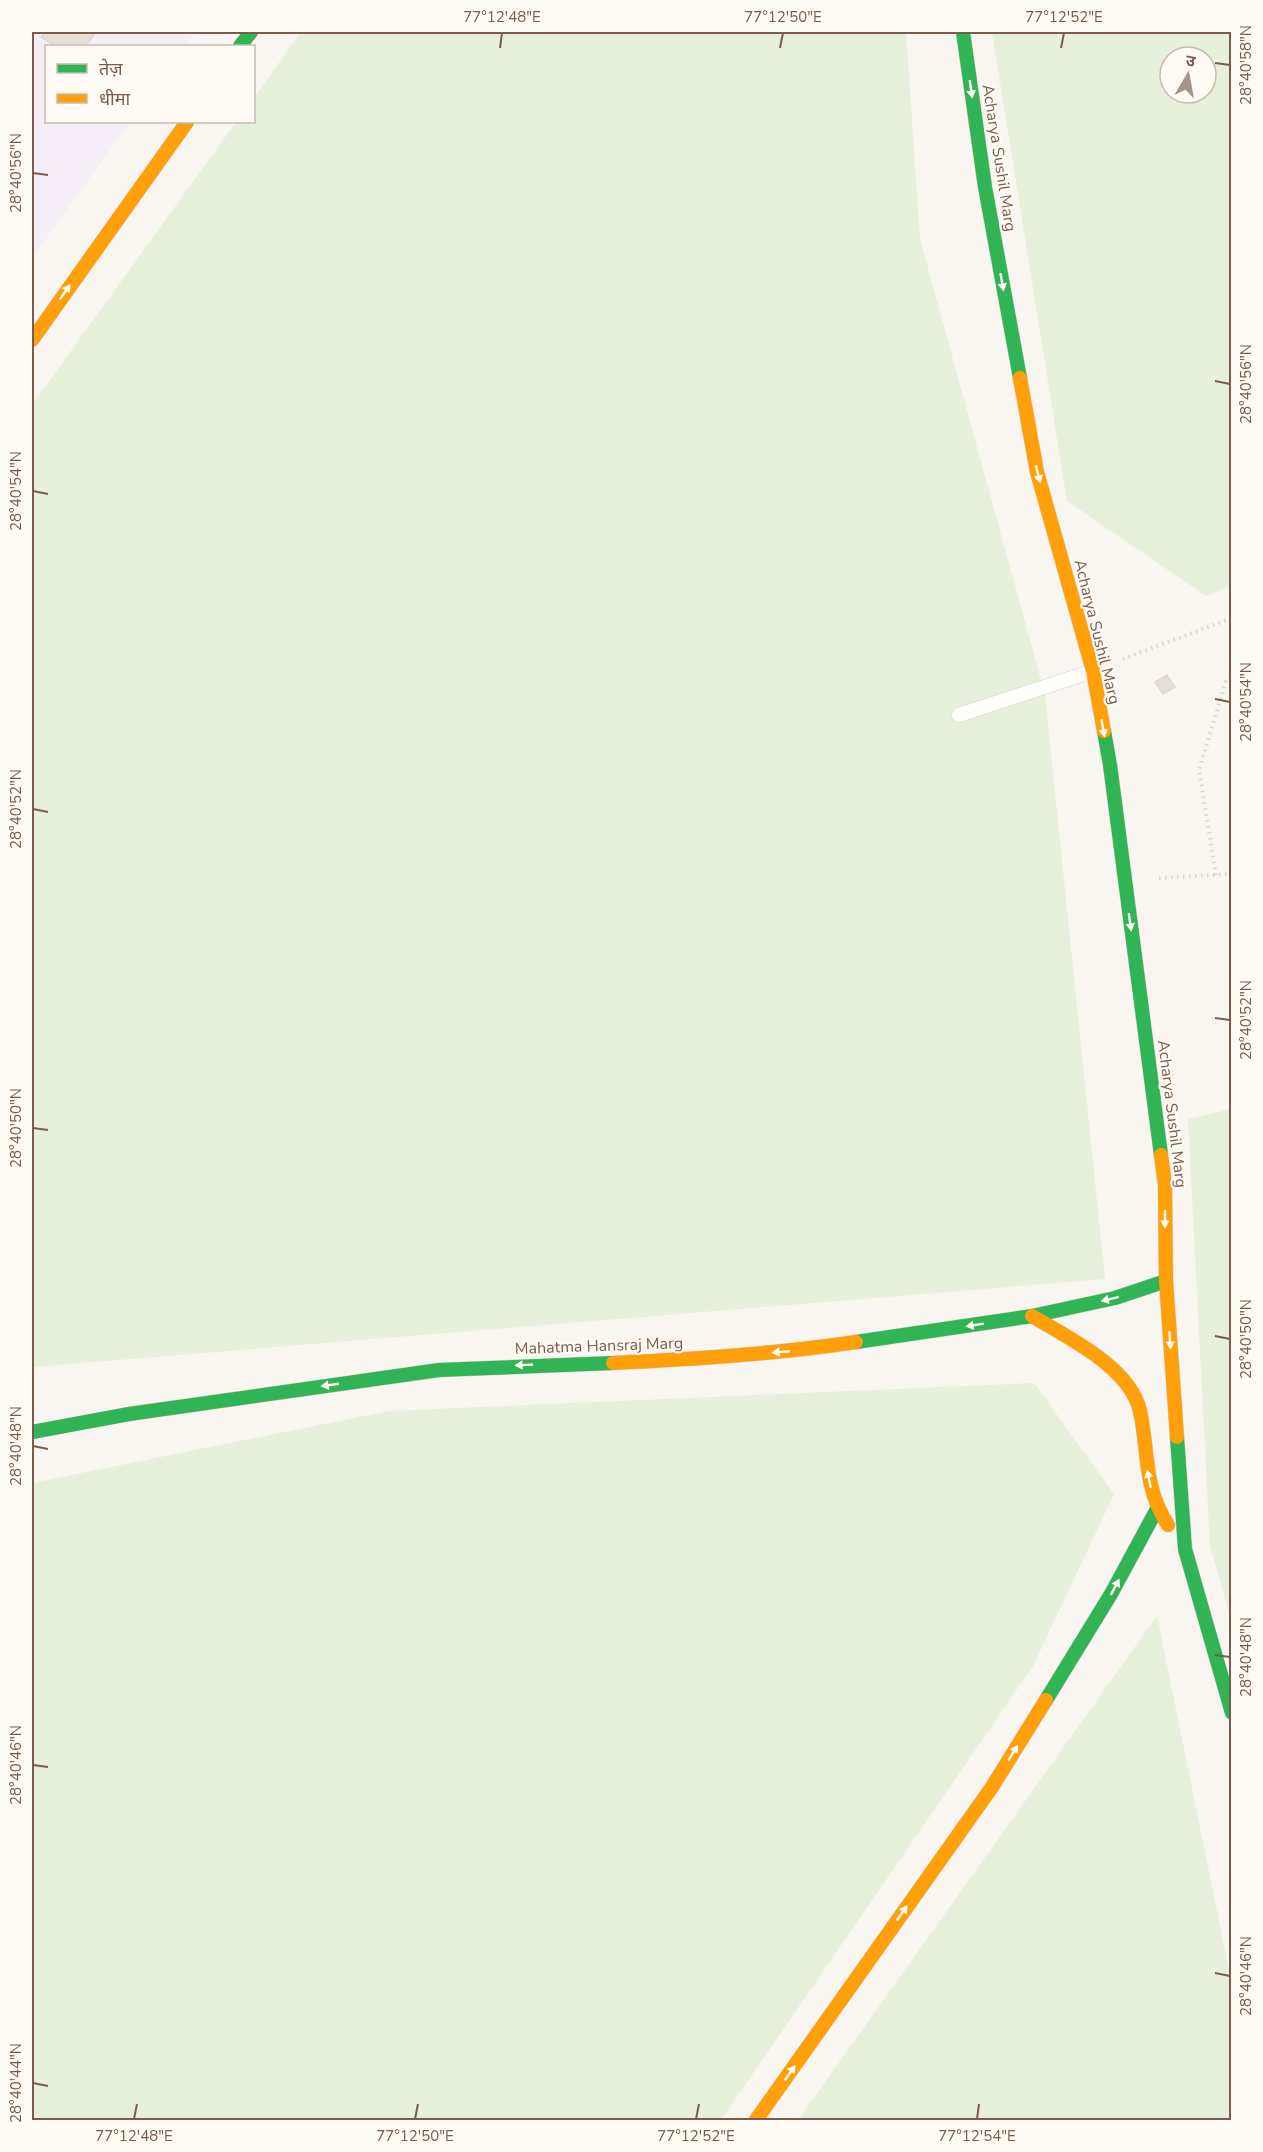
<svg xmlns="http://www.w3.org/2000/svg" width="1263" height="2152" font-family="'Nunito Sans','Noto Sans Devanagari',sans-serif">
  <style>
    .education { fill: #f6eef6 }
    .green { fill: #e7f0db; fill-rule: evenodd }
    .building { fill: #e6ded7; stroke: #e2d8d2; stroke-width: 1.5 }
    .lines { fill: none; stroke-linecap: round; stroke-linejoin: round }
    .lane-casing { stroke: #d7d1cb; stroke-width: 15 }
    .fast-casing { stroke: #d9d2cb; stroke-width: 15 }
    .slow-casing { stroke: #d9d2cb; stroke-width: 15 }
    .path { stroke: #dcd5d0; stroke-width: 4; stroke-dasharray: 1.5 4.5; stroke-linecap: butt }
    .lane { stroke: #fefefd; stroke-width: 14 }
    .fast { stroke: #30b455; stroke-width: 14 }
    .slow { stroke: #ff9f0a; stroke-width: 14 }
    .oneway { fill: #fffaf3 }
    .ticks { fill: none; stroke: #7a5c4d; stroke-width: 2 }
    .labels { text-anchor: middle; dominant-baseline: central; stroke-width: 4.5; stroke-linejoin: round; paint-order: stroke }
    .street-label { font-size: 16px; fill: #7a5c4d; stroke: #fffaf3 }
    .neatline { fill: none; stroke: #7a5c4d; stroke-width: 2 }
    .ticks-label { font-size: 15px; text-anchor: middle; fill: #7a5c4d }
  </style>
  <rect width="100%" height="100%" fill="#f9f5f0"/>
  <polygon class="education" points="32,32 195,32 184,46 46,46 46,122 130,122 32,258"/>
  <g class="green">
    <polygon points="301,32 906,32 920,239 1045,695 1105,1279 32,1367 32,405 236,122 254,122 254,98"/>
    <path d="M992 32H1231V586L1206 596 1067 501ZM1170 57H1206V93H1170Z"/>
    <polygon points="1231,1109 1232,1109 1231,1620 1210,1545 1188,1119"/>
    <polygon points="1034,1383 1114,1494 1033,1666 721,2120 32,2120 32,1483 389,1411"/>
    <polygon points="1157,1616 1231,1980 1231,2120 798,2120"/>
  </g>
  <g class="building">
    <polygon points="45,32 96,32 85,46 55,46 41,37"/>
    <polygon points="1167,675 1175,687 1163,694 1155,682"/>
  </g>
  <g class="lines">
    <defs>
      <polyline id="lane" points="959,715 1093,671"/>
      <g id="fast">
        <polyline points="963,32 985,187 1020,378"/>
        <polyline points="240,46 251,32"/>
        <polyline points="1104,731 1110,765 1161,1155"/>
        <polyline points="856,1342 1032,1316 1115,1298 1166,1281"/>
        <polyline points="32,1432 129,1414 439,1370 613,1363"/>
        <polyline points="1177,1437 1185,1549 1232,1713"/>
        <polyline points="1046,1700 1111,1594 1157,1509"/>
      </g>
      <g id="slow">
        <polyline points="32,340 187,122"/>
        <polyline points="1020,378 1037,472 1093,671 1104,731"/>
        <polyline points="1161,1155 1165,1185 1166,1281 1177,1437"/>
        <path d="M1032 1316C1067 1337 1130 1367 1140 1411 1149 1452 1143 1487 1168 1525"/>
        <path d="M613 1363C695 1359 775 1354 856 1342"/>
        <polyline points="756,2120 992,1787 1046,1700"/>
      </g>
    </defs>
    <use href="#lane" class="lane-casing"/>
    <use href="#fast" class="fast-casing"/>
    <use href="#slow" class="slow-casing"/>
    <g class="path">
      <polyline points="1123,659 1232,618"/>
      <polyline points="1216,875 1199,770 1226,681 1232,676"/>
      <polyline points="1159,878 1232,874"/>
    </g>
    <use href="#lane" class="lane"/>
    <use href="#fast" class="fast"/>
    <use href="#slow" class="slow"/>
  </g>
  <defs><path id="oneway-solid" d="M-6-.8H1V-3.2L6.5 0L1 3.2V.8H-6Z" transform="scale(1.5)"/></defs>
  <g class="oneway">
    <use href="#oneway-solid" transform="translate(971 89) rotate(82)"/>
    <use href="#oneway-solid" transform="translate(1002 282) rotate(80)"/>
    <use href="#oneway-solid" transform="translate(65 292) rotate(-55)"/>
    <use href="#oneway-solid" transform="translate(1038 474) rotate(76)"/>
    <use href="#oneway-solid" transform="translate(1103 728) rotate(80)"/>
    <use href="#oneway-solid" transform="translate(1130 922) rotate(82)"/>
    <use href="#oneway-solid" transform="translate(1165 1219) rotate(90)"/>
    <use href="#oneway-solid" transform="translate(1110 1299) rotate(166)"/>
    <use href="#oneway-solid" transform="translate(975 1325) rotate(171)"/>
    <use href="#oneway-solid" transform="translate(1170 1340) rotate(86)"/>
    <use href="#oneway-solid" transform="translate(781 1352) rotate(175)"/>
    <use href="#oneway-solid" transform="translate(524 1365) rotate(177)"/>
    <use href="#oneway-solid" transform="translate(330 1385) rotate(172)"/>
    <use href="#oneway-solid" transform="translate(1149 1479) rotate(-101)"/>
    <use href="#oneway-solid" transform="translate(1115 1587) rotate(-62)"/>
    <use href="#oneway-solid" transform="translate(1013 1753) rotate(-58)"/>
    <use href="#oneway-solid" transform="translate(902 1913) rotate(-55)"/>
    <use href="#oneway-solid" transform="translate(790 2073) rotate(-55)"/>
  </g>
  <path class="ticks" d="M500 48 502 33M780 48 783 33M1061 48 1064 33M1215 63 1230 65M33 173 48 175M1215 381 1230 384M33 491 48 494M1215 699 1230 702M33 809 48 812M1215 1018 1230 1020M33 1128 48 1130M1215 1336 1230 1339M33 1446 48 1449M1215 1655 1230 1657M33 1765 48 1767M1215 1973 1230 1976M33 2083 48 2086M134 2119 137 2104M415 2119 418 2104M696 2119 699 2104M977 2119 979 2104"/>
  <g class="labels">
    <g class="street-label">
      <text transform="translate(999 158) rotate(81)">Acharya Sushil Marg</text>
      <text transform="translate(1097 632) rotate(76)">Acharya Sushil Marg</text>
      <text transform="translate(1172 1114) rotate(83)">Acharya Sushil Marg</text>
      <text transform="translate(599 1346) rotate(-2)">Mahatma Hansraj Marg</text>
    </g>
  </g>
  <rect width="1263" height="2152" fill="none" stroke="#fffaf3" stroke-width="66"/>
  <rect x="45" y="45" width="210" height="78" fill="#fffaf3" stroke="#cabbb1" stroke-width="1.5"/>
  <rect x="57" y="64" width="30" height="9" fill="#30b455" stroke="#cabbb1" stroke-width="1.5"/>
  <text x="99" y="75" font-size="18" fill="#7a5c4d">तेज़</text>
  <rect x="57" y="94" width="30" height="9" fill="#ff9f0a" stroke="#cabbb1" stroke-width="1.5"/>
  <text x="99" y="105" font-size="18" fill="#7a5c4d">धीमा</text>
  <g transform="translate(1188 75) rotate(10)"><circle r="28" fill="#fffaf3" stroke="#cabbb1" stroke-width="1.5"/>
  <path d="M0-4.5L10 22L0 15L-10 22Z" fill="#a69286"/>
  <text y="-9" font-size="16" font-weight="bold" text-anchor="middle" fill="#7a5c4d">उ</text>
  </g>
  <rect x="33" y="33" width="1197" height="2086" class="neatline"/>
  <g class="ticks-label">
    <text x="502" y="22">77°12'48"E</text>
    <text x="783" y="22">77°12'50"E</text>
    <text x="1064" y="22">77°12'52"E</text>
    <text transform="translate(1246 65) rotate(-90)" y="5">28°40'58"N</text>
    <text transform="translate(16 173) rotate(-90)" y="5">28°40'56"N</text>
    <text transform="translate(1246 384) rotate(-90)" y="5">28°40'56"N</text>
    <text transform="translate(16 491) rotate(-90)" y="5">28°40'54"N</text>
    <text transform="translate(1246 702) rotate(-90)" y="5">28°40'54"N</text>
    <text transform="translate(16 809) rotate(-90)" y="5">28°40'52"N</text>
    <text transform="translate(1246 1020) rotate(-90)" y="5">28°40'52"N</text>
    <text transform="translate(16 1128) rotate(-90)" y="5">28°40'50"N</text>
    <text transform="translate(1246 1339) rotate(-90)" y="5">28°40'50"N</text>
    <text transform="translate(16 1446) rotate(-90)" y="5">28°40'48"N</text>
    <text transform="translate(1246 1657) rotate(-90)" y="5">28°40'48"N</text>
    <text transform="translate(16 1765) rotate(-90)" y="5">28°40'46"N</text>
    <text transform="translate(1246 1976) rotate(-90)" y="5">28°40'46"N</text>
    <text transform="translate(16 2083) rotate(-90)" y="5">28°40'44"N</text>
    <text x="134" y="2141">77°12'48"E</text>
    <text x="415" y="2141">77°12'50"E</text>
    <text x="696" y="2141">77°12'52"E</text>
    <text x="977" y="2141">77°12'54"E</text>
  </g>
</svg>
